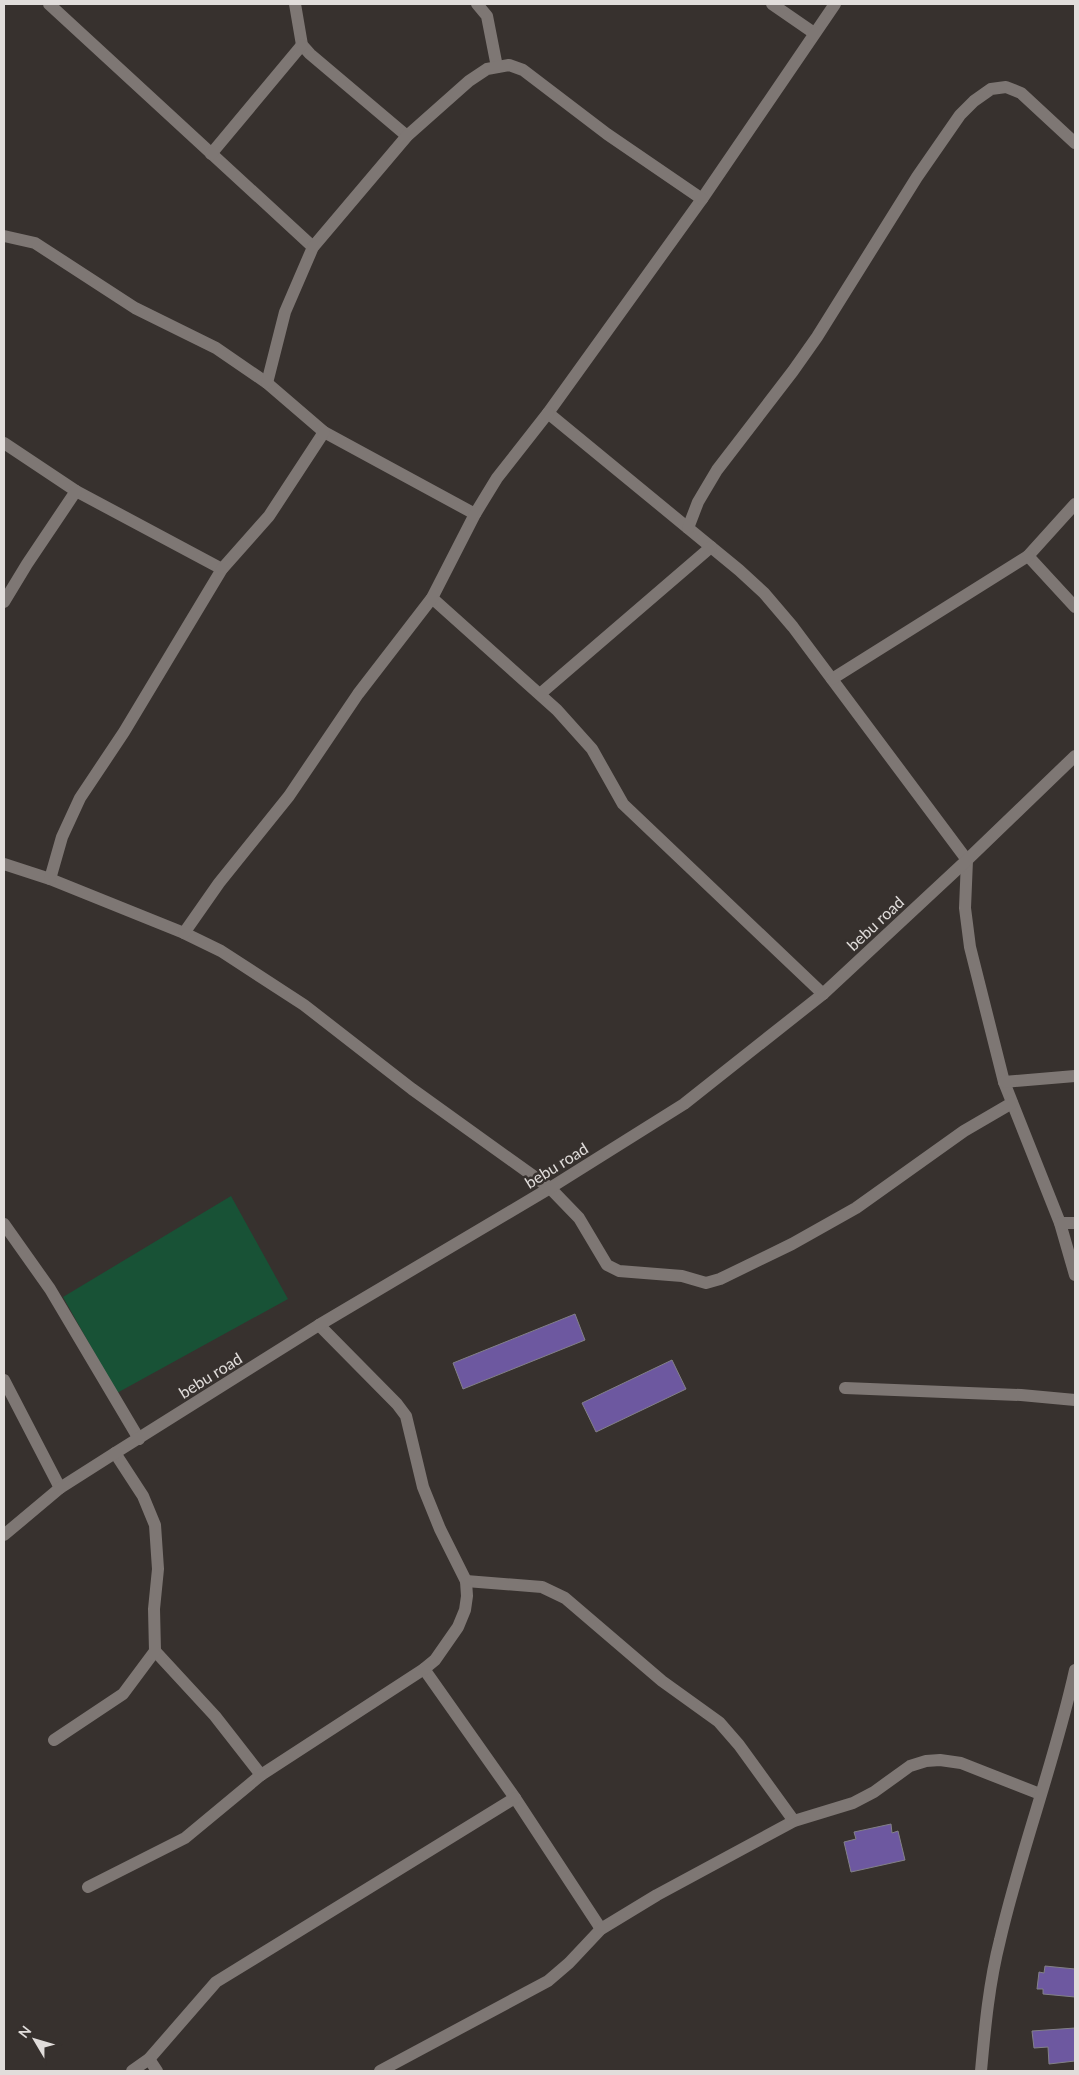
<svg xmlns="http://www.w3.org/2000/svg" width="1079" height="2075" font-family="Lato,sans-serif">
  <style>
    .pitch { fill: #185236 }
    .building { fill: #6d58a0; stroke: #838188 }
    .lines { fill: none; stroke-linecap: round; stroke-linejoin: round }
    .minor { stroke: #7e7774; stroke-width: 12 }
    .tertiary { stroke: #7e7774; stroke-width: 12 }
    .labels { text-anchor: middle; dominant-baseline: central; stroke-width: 5; stroke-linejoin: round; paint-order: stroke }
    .street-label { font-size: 16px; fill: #e1dddb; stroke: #37312e }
  </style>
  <rect width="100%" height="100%" fill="#37312e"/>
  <polygon class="pitch" points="231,1196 288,1299 117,1393 63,1297"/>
  <g class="building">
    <polygon points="575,1314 585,1340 463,1389 453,1363"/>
    <polygon points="672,1360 686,1389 596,1432 582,1403"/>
    <polygon points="891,1824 892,1833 898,1831 905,1860 851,1872 844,1842 856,1839 854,1832"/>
    <polygon points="1045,1966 1075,1969 1075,1997 1043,1994 1043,1989 1037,1989 1039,1972 1044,1973"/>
    <polygon points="1075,2028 1075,2061 1049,2064 1048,2047 1034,2048 1032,2031"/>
  </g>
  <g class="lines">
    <g class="minor">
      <polyline points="49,4 313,247"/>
      <polyline points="295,4 302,45 310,54 407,136"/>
      <polyline points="477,4 487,16 497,67"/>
      <polyline points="772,4 814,33"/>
      <polyline points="835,4 702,199 548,413 739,570 764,593 793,627 967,860 965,908 970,947 1004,1082 1060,1223 1075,1275"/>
      <polyline points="211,154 302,45"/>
      <polyline points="4,236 35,243 135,308 216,348 267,383 324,432 475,514"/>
      <polyline points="267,383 285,312 313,247 407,136 469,81 487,69 509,65 523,70 607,134 702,199"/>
      <polyline points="4,443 76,491 222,569"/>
      <polyline points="1075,504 1028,556 1075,607"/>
      <polyline points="688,528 698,502 717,470 793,371 817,337 917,177 960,115 974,101 991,89 1006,87 1021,93 1075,143"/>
      <polyline points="432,598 557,710 592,749 623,804 823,994"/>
      <polyline points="4,602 27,564 76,491"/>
      <polyline points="832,679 1028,556"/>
      <polyline points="540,694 711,547"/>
      <polyline points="4,864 50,879 184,933 221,951 304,1005 412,1089 550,1188 579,1218 607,1265 619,1271 682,1276 706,1283 720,1279 792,1244 856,1208 964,1131 1012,1103"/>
      <polyline points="50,879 62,837 80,798 124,732 222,569 269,516 324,432"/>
      <polyline points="184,933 219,883 289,796 358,694 432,598 475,514 497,478 548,413"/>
      <polyline points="1004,1082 1075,1076"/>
      <polyline points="1060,1223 1075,1223"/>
      <polyline points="4,1224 50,1289 139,1439"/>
      <polyline points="4,1380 60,1488"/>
      <polyline points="845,1388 1021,1395 1075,1400"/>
      <polyline points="466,1581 542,1587 565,1598 662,1681 719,1722 739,1745 794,1821"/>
      <polyline points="155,1651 215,1716 261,1775"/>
      <polyline points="424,1669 515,1798 601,1929"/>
      <polyline points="54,1740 123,1694 155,1651 154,1609 158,1569 155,1525 143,1496 115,1453"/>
      <polyline points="88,1887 185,1838 261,1775 424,1669 435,1660 458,1627 465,1610 467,1596 466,1581 440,1529 423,1487 406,1416 397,1404 319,1325"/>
      <polyline points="149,2059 157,2071"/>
      <polyline points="132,2071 149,2059 216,1982 515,1798"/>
      <polyline points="380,2071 548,1981 569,1963 601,1929 657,1895 794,1821 853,1803 874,1792 910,1766 926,1761 940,1760 961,1763 1040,1794"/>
      <path d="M981 2071C985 2027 989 1983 1000 1940 1021 1849 1055 1761 1075 1670"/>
    </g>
    <polyline class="tertiary" points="4,1535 60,1488 115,1453 319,1325 550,1188 684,1104 823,994 967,860 1075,756"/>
  </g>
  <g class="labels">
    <g class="street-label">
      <text transform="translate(875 923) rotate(-43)">bebu road</text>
      <text transform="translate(556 1165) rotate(-32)">bebu road</text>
      <text transform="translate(210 1375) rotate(-32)">bebu road</text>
    </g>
  </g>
  <rect width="1079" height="2075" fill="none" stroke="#e1dddb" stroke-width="10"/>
  <g transform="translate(35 2040) rotate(308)" stroke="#37312e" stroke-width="4" paint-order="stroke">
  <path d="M0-4L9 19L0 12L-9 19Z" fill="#e1dddb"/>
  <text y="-8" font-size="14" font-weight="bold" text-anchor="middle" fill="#e1dddb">N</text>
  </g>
</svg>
